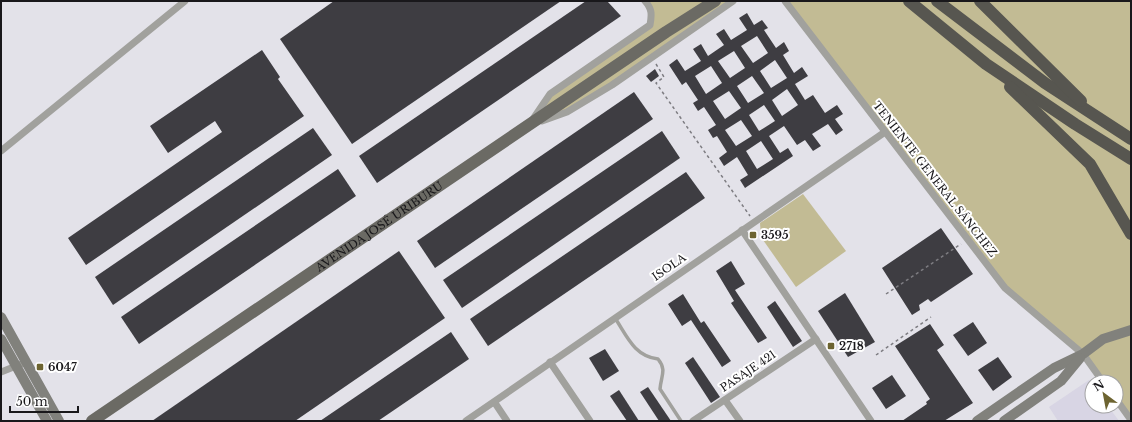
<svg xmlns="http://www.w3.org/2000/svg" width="1132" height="422" font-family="'Libre Baskerville',serif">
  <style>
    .built { fill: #d8d5e4 }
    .green { fill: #c2bb94 }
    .building { fill: #3e3d42; fill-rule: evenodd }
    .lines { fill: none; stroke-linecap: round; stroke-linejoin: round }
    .path { stroke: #7d7c81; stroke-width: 1.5; stroke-dasharray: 3 3; stroke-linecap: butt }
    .lane { stroke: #a1a19d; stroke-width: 3.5 }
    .street { stroke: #a1a19d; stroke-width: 7 }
    .secondary { stroke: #81817c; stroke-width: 10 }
    .primary { stroke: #6b6a64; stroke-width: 12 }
    .highway { stroke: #575650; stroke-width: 12 }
    .poi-dot { fill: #6d6431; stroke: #fff; stroke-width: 1.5 }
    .labels { text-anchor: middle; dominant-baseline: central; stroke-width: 4; stroke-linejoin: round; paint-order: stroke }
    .street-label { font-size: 11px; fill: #19181b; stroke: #fff }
    .poi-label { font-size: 11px; font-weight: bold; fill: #19181b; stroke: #fff; text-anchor: start }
  </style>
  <rect width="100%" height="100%" fill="#e3e2e9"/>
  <polygon class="built" points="1089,380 1092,384 1092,406 1108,406 1119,421 1058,421 1049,407"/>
  <g class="green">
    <polygon points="645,1 733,1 567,112 528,126 550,94 650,25 652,15"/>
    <polygon points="785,1 1131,1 1131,420 1116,399 1116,382 1103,382 1083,354 1005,288"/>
    <polygon points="803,194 846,251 796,287 761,237 760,223"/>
  </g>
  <g class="building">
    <polygon points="334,1 561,1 352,144 280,39"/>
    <polygon points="586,1 607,1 621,16 377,183 359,156"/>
    <path d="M747 13 754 25 762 20 768 28 764 30 776 48 784 42 789 51 783 55 794 73 802 67 808 76 795 84 805 100 813 95 825 113 837 105 843 114 835 119 843 130 836 135 828 124 812 134 821 146 813 151 805 140 797 145 784 126 769 136 780 153 788 148 793 156 745 188 740 180 748 175 737 157 724 166 719 158 727 152 717 136 713 138 708 130 716 125 704 107 698 111 693 103 698 100 686 82 682 85 669 65 677 59 685 71 701 61 693 49 701 44 708 56 724 45 716 34 724 29 731 40 747 30 739 18ZM757 36 768 53 753 63 741 46ZM734 51 745 68 730 78 718 61ZM775 60 787 78 771 88 760 71ZM711 66 722 83 706 94 695 76ZM752 76 764 93 748 103 737 86ZM787 89 798 105 782 116 772 100ZM729 91 741 108 725 119 713 101ZM764 105 775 121 759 131 749 115ZM741 120 752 136 736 146 725 130ZM761 141 773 159 757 169 746 151Z"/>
    <polygon points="262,50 280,77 278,79 304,116 86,265 68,238 222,132 215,121 168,153 150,126"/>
    <polygon points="655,69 659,76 651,82 646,76"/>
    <polygon points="634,92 653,119 435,268 417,241"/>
    <polygon points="313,128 332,155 113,305 95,277"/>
    <polygon points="662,131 680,158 462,308 443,280"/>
    <polygon points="338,169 356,196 139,344 121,317"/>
    <polygon points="686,172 705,198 488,346 470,319"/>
    <polygon points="941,228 973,274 931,302 928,299 919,305 920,310 912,315 882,268"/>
    <polygon points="399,251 445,318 295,421 152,421"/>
    <polygon points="731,261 745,284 735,290 767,338 758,343 731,303 734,301 716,271"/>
    <polygon points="845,293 875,342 848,357 818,311"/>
    <polygon points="683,294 701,323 704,321 731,361 722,367 691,320 682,326 668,304"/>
    <polygon points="775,301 802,341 793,347 767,307"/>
    <polygon points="973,322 987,343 968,356 953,335"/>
    <polygon points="930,324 944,345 937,350 973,403 944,421 902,421 927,404 926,402 930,399 895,346"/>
    <polygon points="451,332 469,359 378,421 320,421"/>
    <polygon points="605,349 619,371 603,381 589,358"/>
    <polygon points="693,357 720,397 711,403 685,363"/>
    <polygon points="998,357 1012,377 993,391 978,370"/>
    <polygon points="892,375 906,396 886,409 872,388"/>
    <polygon points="648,387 671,421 659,421 640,392"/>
    <polygon points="619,390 639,421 627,421 610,396"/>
  </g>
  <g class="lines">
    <g class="path">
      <polyline points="656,64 664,77 656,83 750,216"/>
      <polyline points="886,294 961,244"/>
      <polyline points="876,355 931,317"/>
    </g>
    <path class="lane" d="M615 318C627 336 634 356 658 359 667 370 661 376 660 389L681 421"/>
    <g class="street">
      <polyline points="785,1 1005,288 1083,354 1103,382"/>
      <path d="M533 119 550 94 650 25C652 14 652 9 645 1"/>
      <polyline points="542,121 567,112 612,85 733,1"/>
      <polyline points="1,151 185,1"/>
      <polyline points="742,230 871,421"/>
      <polyline points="550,362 590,421"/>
      <polyline points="1,372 26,362"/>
      <polyline points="1116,399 1131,420"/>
      <polyline points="725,400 740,421"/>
      <polyline points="495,403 507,421"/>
      <polyline points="466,421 885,132"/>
      <polyline points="693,421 816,339"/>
    </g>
    <g class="secondary">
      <polyline points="1,317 59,421"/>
      <polyline points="1,339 47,421"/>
      <polyline points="977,421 1054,368 1083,354 1103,339 1131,330"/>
      <polyline points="1004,421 1061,381 1080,358"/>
    </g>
    <path class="primary" id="s1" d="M92 421 666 32 715 1"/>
    <g class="highway">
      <polyline points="909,1 986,64 1075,124 1131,159"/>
      <polyline points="937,1 1045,83 1131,139"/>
      <polyline points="980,1 1081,101"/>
      <polyline points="1010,87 1090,164 1131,234"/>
    </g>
  </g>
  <g class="poi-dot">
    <rect x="749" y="231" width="8" height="8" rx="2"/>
    <rect x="827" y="342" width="8" height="8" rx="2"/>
    <rect x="36" y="363" width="8" height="8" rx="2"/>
  </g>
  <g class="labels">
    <g class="street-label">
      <text transform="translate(935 179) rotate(52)">TENIENTE GENERAL SÁNCHEZ</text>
      <text stroke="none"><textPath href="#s1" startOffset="347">AVENIDA JOSÉ URIBURU</textPath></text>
      <text transform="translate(669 267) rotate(-35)">ISOLA</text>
      <text transform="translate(748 371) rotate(-34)">PASAJE 421</text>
    </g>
    <g class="poi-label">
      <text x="761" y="235">3595</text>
      <text x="839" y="346">2718</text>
      <text x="48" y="367">6047</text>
    </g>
  </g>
  <rect width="1132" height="422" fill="none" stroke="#19181b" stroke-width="4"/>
  <g transform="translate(1104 394) rotate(328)"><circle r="19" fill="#ffffff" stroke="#a3a3a4"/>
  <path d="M0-3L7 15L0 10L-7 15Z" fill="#6d6431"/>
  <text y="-6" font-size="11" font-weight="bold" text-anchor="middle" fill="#19181b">N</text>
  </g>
  <path d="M10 406v6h68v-6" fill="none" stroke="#19181b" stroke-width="2"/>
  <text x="16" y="406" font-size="12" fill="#19181b" stroke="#ffffff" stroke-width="3" paint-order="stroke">50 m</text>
</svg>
